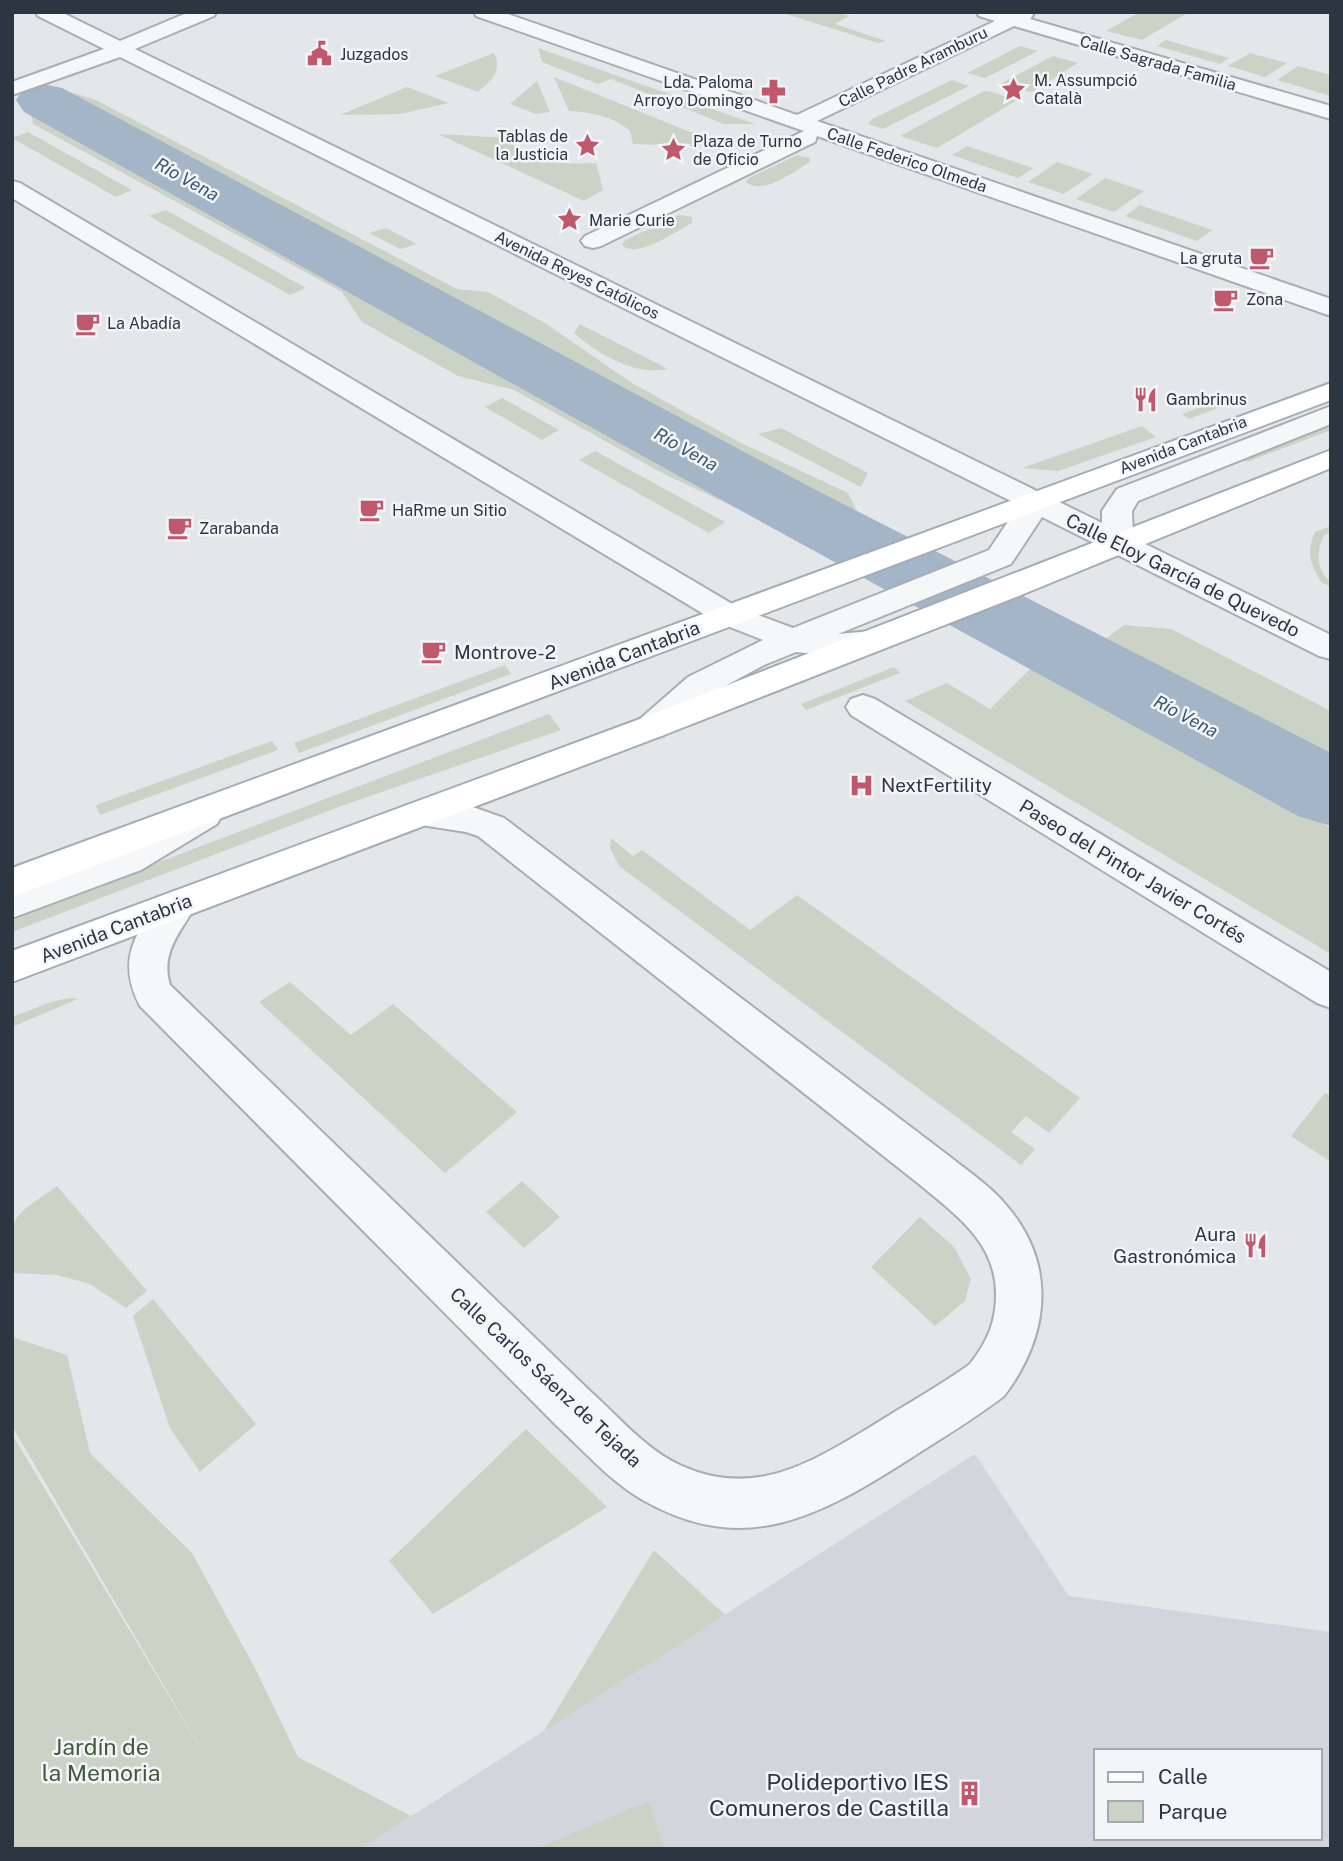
<svg xmlns="http://www.w3.org/2000/svg" width="1343" height="1861" font-family="'Public Sans',sans-serif">
  <style>
    .built { fill: #d2d6dc; fill-rule: evenodd }
    .green { fill: #cad3c6 }
    .lines { fill: none; stroke-linecap: round; stroke-linejoin: round }
    .river { fill: #a3b5c6; fill-rule: evenodd }
    .minor-casing { stroke: #a9aeb4; stroke-width: 4 }
    .major-casing { stroke: #a4acb5; stroke-width: 4 }
    .minor { fill: #f6f7f9; fill-rule: evenodd }
    .major { fill: #fff; fill-rule: evenodd }
    .labels { text-anchor: middle; dominant-baseline: central; stroke-width: 5; stroke-linejoin: round; paint-order: stroke }
    .far-poi-label { font-size: 16px; fill: #2d3541; stroke: #f3f5f8; text-anchor: start }
    .far-street-label { font-size: 16px; fill: #2d3541; stroke: #f3f5f8 }
    .far-water-label { font-size: 18px; font-style: italic; fill: #3c5570; stroke: #f3f5f8 }
    .street-label { font-size: 19px; fill: #2d3541; stroke: #f3f5f8 }
    .poi-label { font-size: 19px; fill: #2d3541; stroke: #f3f5f8; text-anchor: start }
    .near-park-label { font-size: 23px; fill: #435b3c; stroke: #f3f5f8 }
    .near-poi-label { font-size: 23px; fill: #2d3541; stroke: #f3f5f8; text-anchor: end }
  </style>
  <rect width="100%" height="100%" fill="#e4e7ea"/>
  <path class="built" d="M975 1454 1069 1596 1331 1632V1849H360ZM1096 1751H1320V1838H1096Z"/>
  <g class="green">
    <polygon points="785,12 836,12 849,16 835,24 886,41 878,43 783,13"/>
    <polygon points="1140,12 1189,12 1142,40 1106,31"/>
    <polygon points="1166,40 1229,58 1220,64 1157,46"/>
    <polygon points="1020,46 1038,51 985,78 967,73"/>
    <polygon points="538,48 755,124 724,124 611,79 598,84 542,62"/>
    <path d="M494 53C503 71 491 81 478 92L435 76Z"/>
    <polygon points="1250,53 1287,63 1265,77 1228,66"/>
    <polygon points="1053,56 1078,63 1032,92 1000,84"/>
    <polygon points="1298,66 1331,75 1331,96 1277,80"/>
    <path d="M554 77 710 140 699 146 633 144 630 131C613 116 590 112 569 111Z"/>
    <polygon points="952,80 969,86 883,129 868,124 872,119"/>
    <polygon points="537,81 550,112 536,114 510,104"/>
    <polygon points="407,87 449,103 400,114 340,115"/>
    <polygon points="984,91 993,92 1016,101 937,148 900,136"/>
    <polygon points="69,92 94,99 457,289 488,292 545,323 632,383 690,415 739,442 848,493 856,509 789,533 662,473 514,390 458,376 362,322 342,292 33,124 31,114 20,108"/>
    <polygon points="28,132 132,190 116,197 12,138"/>
    <path d="M438 134 510 138C519 166 572 164 596 163L603 190 584 201Z"/>
    <polygon points="967,146 1033,168 1018,178 952,155"/>
    <path d="M797 155 810 158V162C794 171 764 196 746 182L749 178Z"/>
    <polygon points="1057,162 1093,174 1064,194 1028,182"/>
    <polygon points="1105,178 1144,191 1114,212 1076,199"/>
    <polygon points="1140,205 1212,230 1197,241 1125,216"/>
    <polygon points="166,210 306,288 290,295 149,216"/>
    <path d="M679 215 692 217V223C676 231 637 260 622 245L625 240Z"/>
    <polygon points="386,228 417,244 400,249 369,233"/>
    <path d="M580 324 668 369C635 376 599 355 574 333Z"/>
    <polygon points="1235,394 1242,399 1189,419 1182,414"/>
    <polygon points="502,398 559,430 542,440 485,407"/>
    <polygon points="1331,421 1331,430 1247,462 1240,456"/>
    <polygon points="1142,426 1156,437 1058,471 1022,468"/>
    <polygon points="781,428 868,473 861,487 758,434"/>
    <polygon points="595,451 725,522 709,533 579,460"/>
    <path d="M1331 526V532L1324 535C1318 549 1315 564 1326 577 1332 585 1330 576 1331 587L1321 582C1310 563 1306 552 1315 532Z"/>
    <polygon points="1124,625 1171,629 1331,711 1331,780 1061,634 1077,627 1103,641"/>
    <polygon points="505,665 511,674 299,753 294,743"/>
    <polygon points="894,667 900,673 806,710 801,704"/>
    <polygon points="1032,667 1331,828 1331,954 905,701 947,683 990,709"/>
    <polygon points="549,714 561,730 344,805 12,932 12,918"/>
    <polygon points="272,741 278,750 100,815 96,805"/>
    <polygon points="611,838 633,856 642,850 750,930 797,895 1080,1098 1049,1133 1026,1116 1011,1132 1035,1149 1021,1165 619,866 610,848"/>
    <polygon points="290,982 351,1035 393,1004 517,1112 445,1173 259,1002"/>
    <polygon points="69,998 78,999 12,1027 12,1017 51,1002"/>
    <polygon points="1325,1093 1331,1096 1331,1162 1291,1136"/>
    <polygon points="522,1181 560,1217 524,1248 486,1212"/>
    <path d="M57 1186 147 1291 126 1308 90 1284 57 1275 12 1273C12 1213 7 1221 57 1186Z"/>
    <polygon points="920,1217 954,1247 971,1279 965,1301 935,1326 871,1267"/>
    <polygon points="153,1299 256,1424 200,1472 170,1428 133,1316"/>
    <polygon points="12,1337 67,1355 90,1453 192,1553 256,1670 298,1757 411,1816 360,1849 12,1849 12,1434 212,1768 12,1426"/>
    <polygon points="526,1429 607,1507 433,1614 389,1561"/>
    <polygon points="654,1550 725,1615 544,1731"/>
    <polygon points="649,1801 664,1849 536,1849"/>
  </g>
  <g class="lines">
    <polygon class="river" points="43,84 62,88 812,488 1331,753 1331,826 1298,816 758,520 24,112 16,100 24,88"/>
    <defs>
      <g id="minor">
        <polygon points="36,12 61,12 120,41 189,12 216,12 214,16 135,49 1102,523 1102,511 1117,489 1331,406 1331,424 1138,501 1132,511 1133,538 1331,635 1331,659 1319,656 1042,517 1011,564 838,634 871,631 882,635 887,642 882,649 835,656 796,652 764,665 712,693 664,735 652,739 640,735 635,727 640,719 688,677 763,640 717,622 12,198 12,181 20,183 739,608 793,628 989,550 1019,505 120,57 12,95 12,82 104,49 38,16"/>
        <polygon points="474,12 502,12 797,115 995,21 979,16 977,12 1031,12 1033,15 1030,19 1331,106 1331,119 1014,26 817,121 1331,299 1331,316 817,136 815,142 601,246 593,248 585,246 581,241 585,236 804,131 476,16"/>
        <polygon points="863,695 875,699 1331,972 1331,1008 1317,1003 851,715 846,707 851,699"/>
        <path d="M421 801 470 806 504 818 949 1156C969 1172 990 1186 1006 1205 1058 1265 1049 1337 1004 1396 974 1419 942 1438 911 1458 820 1516 745 1559 641 1499 609 1480 584 1451 557 1426L140 1006C116 960 135 933 164 895L177 890 190 895 196 905C181 932 160 952 170 985L591 1392C619 1417 647 1451 682 1466 758 1500 817 1459 880 1421 910 1402 941 1385 970 1364 987 1342 996 1323 996 1294 996 1242 955 1214 919 1184L478 836 466 832 408 823 403 814 408 805Z"/>
        <polygon points="204,802 217,806 222,815 217,824 141,870 12,918 12,889 115,850 191,806"/>
      </g>
      <g id="major">
        <polygon points="1331,383 1331,400 12,897 12,868"/>
        <polygon points="1331,450 1331,468 1021,595 664,735 12,982 12,951 640,719"/>
      </g>
    </defs>
    <use href="#minor" class="minor-casing"/>
    <use href="#major" class="major-casing"/>
    <use href="#minor" class="minor"/>
    <use href="#major" class="major"/>
  </g>
  <defs>
    <symbol id="civic-bare" viewBox="-9 -9 18 18"><path d="M-.6-6.5H3V-4.5H.6V-3L4-1V1h2V6H-6V1h2V-1L-.6-3ZM-1.2 2.5V6h2.4V2.5Z" fill="#c0586c" stroke="#f3f5f8" stroke-width="2.5" paint-order="stroke"/></symbol>
    <symbol id="sight-bare" viewBox="-9 -9 18 18"><path d="M0-6L1.8-2.2L6-1.7L2.9 1.2L3.7 5.4L0 3.3L-3.7 5.4L-2.9 1.2L-6-1.7L-1.8-2.2Z" fill="#c0586c" stroke="#f3f5f8" stroke-width="2.5" paint-order="stroke"/></symbol>
    <symbol id="pharmacy-bare" viewBox="-9 -9 18 18"><path d="M-2-6h4v4h4v4h-4v4h-4v-4h-4v-4h4Z" fill="#c0586c" stroke="#f3f5f8" stroke-width="2.5" paint-order="stroke"/></symbol>
    <symbol id="cafe-bare" viewBox="-9 -9 18 18"><path d="M-5.5-4.5H6V0H3Q3 3.5 0 3.5H-2.5Q-5.5 3.5-5.5 0ZM3-3.2v2h1.7v-2ZM-6 4.5H4V6H-6Z" fill="#c0586c" stroke="#f3f5f8" stroke-width="2.5" paint-order="stroke"/></symbol>
    <symbol id="restaurant-bare" viewBox="-9 -9 18 18"><path d="M-5-6h1v4h1v-4h1v4h1v-4h1v5L-1.5 .5V6h-2V.5L-5-1ZM5-6V6H3V1.5H1.5Q1.5-4 5-6Z" fill="#c0586c" stroke="#f3f5f8" stroke-width="2.5" paint-order="stroke"/></symbol>
    <symbol id="hospital-bare" viewBox="-9 -9 18 18"><path d="M-5-5h3v3.5h4V-5h3V5h-3V1.5h-4V5h-3Z" fill="#c0586c" stroke="#f3f5f8" stroke-width="2.5" paint-order="stroke"/></symbol>
    <symbol id="building-bare" viewBox="-9 -9 18 18"><path d="M-4-6H4V6H1V3H-1V6H-4ZM-2.5-4.3h1.7v1.8h-1.7ZM.8-4.3h1.7v1.8H.8ZM-2.5-1h1.7V.8h-1.7ZM.8-1h1.7V.8H.8Z" fill="#c0586c" stroke="#f3f5f8" stroke-width="2.5" paint-order="stroke"/></symbol>
  </defs>
  <g fill-rule="evenodd">
    <use href="#civic-bare" x="302" y="36" width="35" height="35"/>
    <use href="#sight-bare" x="996" y="72" width="35" height="35"/>
    <use href="#pharmacy-bare" x="756" y="74" width="35" height="35"/>
    <use href="#sight-bare" x="570" y="128" width="35" height="35"/>
    <use href="#sight-bare" x="656" y="132" width="35" height="35"/>
    <use href="#sight-bare" x="552" y="202" width="35" height="35"/>
    <use href="#cafe-bare" x="1244" y="240" width="35" height="35"/>
    <use href="#cafe-bare" x="1208" y="282" width="35" height="35"/>
    <use href="#cafe-bare" x="70" y="306" width="35" height="35"/>
    <use href="#restaurant-bare" x="1128" y="382" width="35" height="35"/>
    <use href="#cafe-bare" x="354" y="492" width="35" height="35"/>
    <use href="#cafe-bare" x="162" y="510" width="35" height="35"/>
    <use href="#cafe-bare" x="416" y="634" width="35" height="35"/>
    <use href="#hospital-bare" x="844" y="768" width="35" height="35"/>
    <use href="#restaurant-bare" x="1238" y="1228" width="35" height="35"/>
    <use href="#building-bare" x="952" y="1776" width="35" height="35"/>
  </g>
  <g class="labels">
    <g class="far-poi-label">
      <text x="340" y="54">Juzgados</text>
      <text x="1034" y="80">M. Assumpció<tspan x="1034" dy="18">Català</tspan></text>
      <text x="753" y="82" text-anchor="end">Lda. Paloma<tspan x="753" dy="18">Arroyo Domingo</tspan></text>
      <text x="568" y="136" text-anchor="end">Tablas de<tspan x="568" dy="18">la Justicia</tspan></text>
      <text x="693" y="141">Plaza de Turno<tspan x="693" dy="18">de Oficio</tspan></text>
      <text x="589" y="220">Marie Curie</text>
      <text x="1242" y="258" text-anchor="end">La gruta</text>
      <text x="1246" y="299">Zona</text>
      <text x="107" y="323">La Abadía</text>
      <text x="1166" y="399">Gambrinus</text>
      <text x="392" y="510">HaRme un Sitio</text>
      <text x="199" y="528">Zarabanda</text>
    </g>
    <g class="far-street-label">
      <text transform="translate(1158 63) rotate(16)">Calle Sagrada Familia</text>
      <text transform="translate(913 67) rotate(-26)">Calle Padre Aramburu</text>
      <text transform="translate(907 160) rotate(19)">Calle Federico Olmeda</text>
      <text transform="translate(577 275) rotate(26)">Avenida Reyes Católicos</text>
      <text transform="translate(1183 445) rotate(-21)">Avenida Cantabria</text>
    </g>
    <g class="far-water-label">
      <text transform="translate(187 179) rotate(29)">Río Vena</text>
      <text transform="translate(686 449) rotate(29)">Río Vena</text>
      <text transform="translate(1186 716) rotate(28)">Río Vena</text>
    </g>
    <g class="street-label">
      <text transform="translate(1183 575) rotate(26)">Calle Eloy García de Quevedo</text>
      <text transform="translate(624 655) rotate(-21)">Avenida Cantabria</text>
      <text transform="translate(1133 871) rotate(31)">Paseo del Pintor Javier Cortés</text>
      <text transform="translate(116 928) rotate(-21)">Avenida Cantabria</text>
      <text transform="translate(546 1377) rotate(43)">Calle Carlos Sáenz de Tejada</text>
    </g>
    <g class="poi-label">
      <text x="454" y="652">Montrove-2</text>
      <text x="881" y="785">NextFertility</text>
      <text x="1236" y="1234" text-anchor="end">Aura<tspan x="1236" dy="22">Gastronómica</tspan></text>
    </g>
    <g class="near-park-label">
      <text x="101" y="1746">Jardín de<tspan x="101" dy="26">la Memoria</tspan></text>
    </g>
    <g class="near-poi-label">
      <text x="949" y="1781">Polideportivo IES<tspan x="949" dy="26">Comuneros de Castilla</tspan></text>
    </g>
  </g>
  <rect width="1343" height="1861" fill="none" stroke="#2d3541" stroke-width="28"/>
  <rect x="1094" y="1749" width="228" height="91" fill="#f3f5f8" stroke="#a4a8af" stroke-width="2"/>
  <rect x="1108" y="1772" width="35" height="10" fill="#ffffff" stroke="#a4a8af" stroke-width="2"/>
  <text x="1158" y="1784" font-size="21" fill="#2d3541">Calle</text>
  <rect x="1108" y="1801" width="35" height="21" fill="#cad3c6" stroke="#a4a8af" stroke-width="2"/>
  <text x="1158" y="1819" font-size="21" fill="#2d3541">Parque</text>
</svg>
